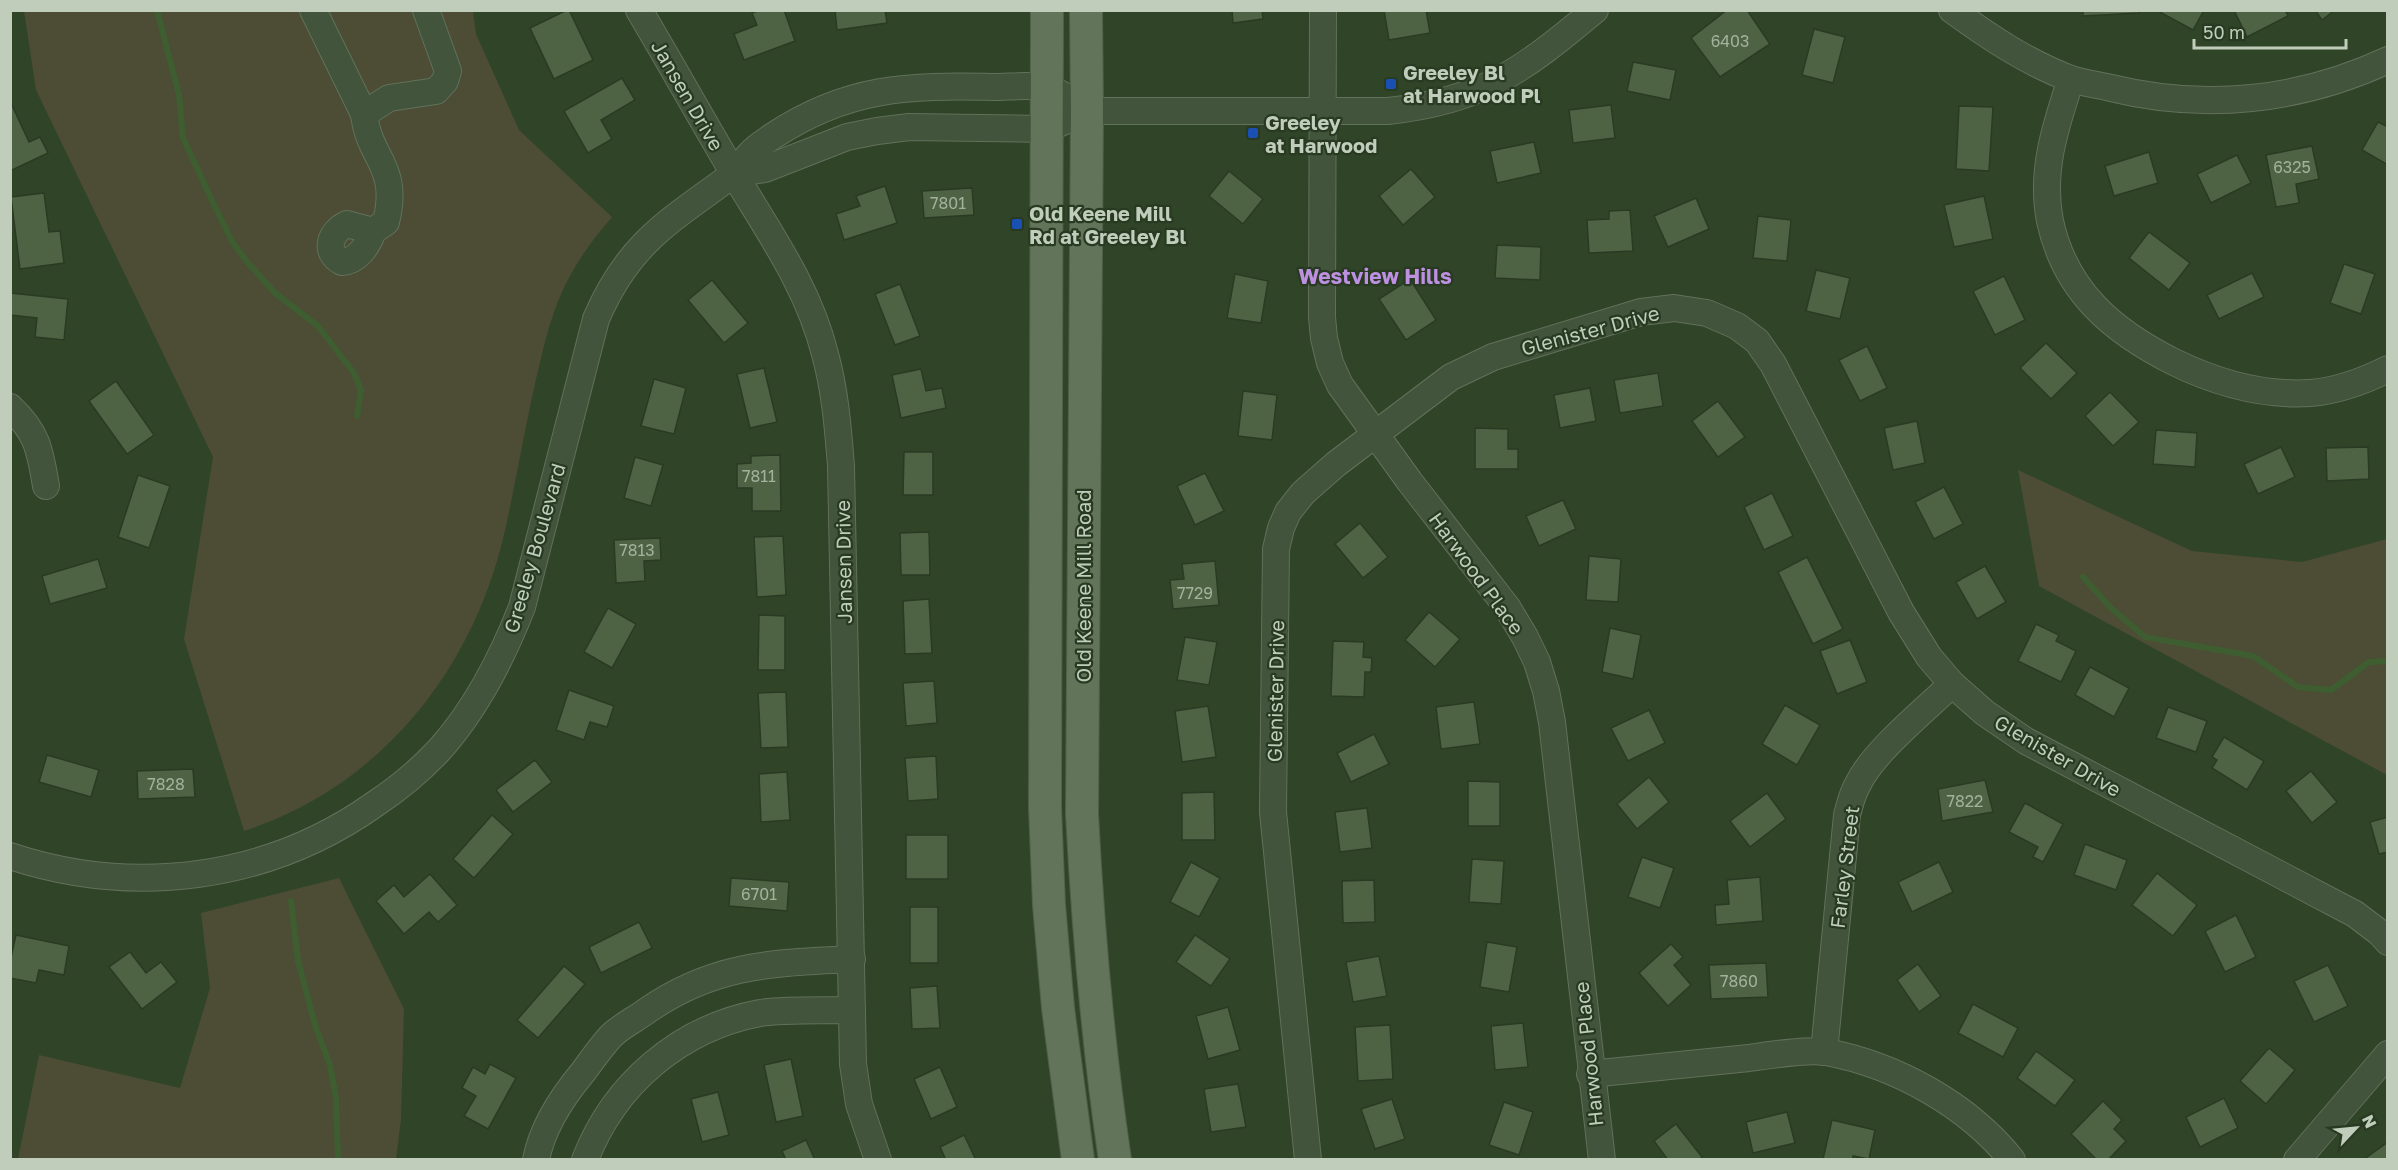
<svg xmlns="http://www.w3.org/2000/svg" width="2398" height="1170" font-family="'Golos Text',sans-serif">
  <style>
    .green { fill: #4c4d34 }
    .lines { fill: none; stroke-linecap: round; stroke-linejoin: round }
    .stream { stroke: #3e5e31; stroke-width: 6 }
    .building { fill: #4e6344; stroke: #2a3b23; stroke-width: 1.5 }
    .minor-casing { stroke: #61715b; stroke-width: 28 }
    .major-casing { stroke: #4f6049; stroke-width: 34 }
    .minor { stroke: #43543c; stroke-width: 26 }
    .major { stroke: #62745a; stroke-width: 32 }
    .transit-dot { fill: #1a4fb4; stroke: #283a21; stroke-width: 2 }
    .labels { text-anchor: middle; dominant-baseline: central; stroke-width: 4.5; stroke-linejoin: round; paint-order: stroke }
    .number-label { font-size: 16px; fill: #a3b29c }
    .poi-label { font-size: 20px; font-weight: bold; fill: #bfcdba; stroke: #283a21; text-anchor: start }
    .street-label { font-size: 20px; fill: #bfcdba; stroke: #283a21 }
    .neighbourhood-label { font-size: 21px; font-weight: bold; fill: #bd90e1; stroke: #283a21 }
  </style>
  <rect width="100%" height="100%" fill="#304428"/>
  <g class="green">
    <path d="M24 11H473L476 34 519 130 612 217C592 240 574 265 562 292 548 323 542 355 534 388 524 434 516 480 506 526 476 666 383 786 244 831L184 639 213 457 36 90Z"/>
    <polygon points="2018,470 2192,551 2302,562 2387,539 2387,775 2039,586"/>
    <polygon points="339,878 404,1009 401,1120 396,1159 18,1159 39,1055 180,1088 210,988 201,913"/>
  </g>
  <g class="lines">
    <g class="stream">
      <polyline points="157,10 179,95 183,138 215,207 233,243 248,263 275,293 318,326 354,373 361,390 357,416"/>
      <polyline points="2083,577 2111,608 2145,637 2253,656 2298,687 2331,690 2369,662 2388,661"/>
      <polyline points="291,901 298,961 316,1028 330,1065 336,1098 338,1160"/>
    </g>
  </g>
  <g class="building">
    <polygon points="567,10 569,10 593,60 554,79 530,28"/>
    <polygon points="760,10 784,10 795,41 744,60 734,34 757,25 752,13"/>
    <polygon points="835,10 885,10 887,23 837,30"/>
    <polygon points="1232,10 1262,10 1263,19 1233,23"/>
    <polygon points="1384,10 1426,10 1430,33 1389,40"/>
    <polygon points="1727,10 1747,10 1770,44 1720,77 1691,38"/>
    <polygon points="2083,10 2139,10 2139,13 2083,16"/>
    <polygon points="2156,10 2204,10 2193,30"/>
    <polygon points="2234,10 2285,10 2288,16 2247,37"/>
    <polygon points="2315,10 2335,10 2322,20"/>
    <polygon points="1814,29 1845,37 1833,83 1802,75"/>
    <polygon points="1633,62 1676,70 1670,100 1627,91"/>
    <polygon points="622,78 635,100 601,120 612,139 588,153 564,111"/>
    <polygon points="10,101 29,142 40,137 48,153 10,171"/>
    <polygon points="1611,105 1615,138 1573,143 1569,110"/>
    <polygon points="1959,106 1993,107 1989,171 1956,169"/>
    <polygon points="2378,122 2388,127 2388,165 2362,150"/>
    <polygon points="1534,142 1541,173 1497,183 1490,151"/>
    <polygon points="2312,146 2319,179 2296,184 2299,203 2276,207 2266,155"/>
    <polygon points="2149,152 2158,183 2114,196 2105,166"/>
    <polygon points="2237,155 2251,183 2211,203 2197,174"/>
    <polygon points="1411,169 1435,197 1403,225 1379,196"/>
    <polygon points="1229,171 1263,199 1243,224 1209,196"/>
    <polygon points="885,186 897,223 844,240 836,214 860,206 856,196"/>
    <polygon points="972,188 974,215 924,218 922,191"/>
    <polygon points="44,193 49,232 60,231 64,263 20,269 11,197"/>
    <polygon points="1984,196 1993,239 1954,247 1944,205"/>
    <polygon points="1696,198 1709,229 1668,247 1654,216"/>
    <polygon points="1630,210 1633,251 1589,253 1587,220 1609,219 1609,211"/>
    <polygon points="1758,216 1791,220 1787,261 1753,258"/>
    <polygon points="2149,232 2190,263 2169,290 2129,258"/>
    <polygon points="1497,245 1541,247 1540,280 1495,278"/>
    <polygon points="2344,264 2375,274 2361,314 2330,303"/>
    <polygon points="1816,270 1850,278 1840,319 1806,311"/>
    <polygon points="2252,273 2264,297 2219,319 2207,295"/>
    <polygon points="1235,274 1268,281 1261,323 1227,318"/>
    <polygon points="2004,276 2025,320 1995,335 1973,291"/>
    <polygon points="1410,279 1436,320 1406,340 1379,299"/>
    <polygon points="712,280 748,323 724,343 688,300"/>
    <polygon points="900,284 920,336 895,345 875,294"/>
    <polygon points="10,293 68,299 64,340 35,337 37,318 10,315"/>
    <polygon points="2046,343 2077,373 2051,399 2020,368"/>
    <polygon points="1867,346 1887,388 1860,401 1839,360"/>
    <polygon points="764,368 777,422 750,428 737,374"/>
    <polygon points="921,369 926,391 942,388 946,408 901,418 892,375"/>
    <polygon points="1658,373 1663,406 1620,413 1614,380"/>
    <polygon points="654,379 686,388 674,434 641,426"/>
    <polygon points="116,381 154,435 127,454 89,401"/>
    <polygon points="1590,388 1596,421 1560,428 1554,395"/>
    <polygon points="1243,391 1277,395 1272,440 1238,436"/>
    <polygon points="2110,392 2139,422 2113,446 2085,416"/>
    <polygon points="1718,401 1745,437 1718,457 1692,421"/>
    <polygon points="1917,421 1925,463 1893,470 1884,428"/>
    <polygon points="1475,428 1508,429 1508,449 1518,449 1518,469 1475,469"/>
    <polygon points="2156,430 2197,433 2195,467 2153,464"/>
    <polygon points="2281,447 2295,477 2258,494 2244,464"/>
    <polygon points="2368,447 2369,479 2327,481 2326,448"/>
    <polygon points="904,452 933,452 933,495 903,495"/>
    <polygon points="780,455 781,511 752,511 752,488 737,488 737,464 751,463 751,456"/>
    <polygon points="635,457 663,465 651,506 624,498"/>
    <polygon points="1205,473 1224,511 1195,525 1177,486"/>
    <polygon points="138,475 170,486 149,548 118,537"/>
    <polygon points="1944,487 1963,524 1934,539 1915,502"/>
    <polygon points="1772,493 1793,536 1764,550 1744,507"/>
    <polygon points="1563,500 1576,529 1539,546 1526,516"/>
    <polygon points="1360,523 1388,557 1363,578 1335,544"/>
    <polygon points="929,532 930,575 901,575 900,533"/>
    <polygon points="783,536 786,595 757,597 754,537"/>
    <polygon points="660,538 661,560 644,561 645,581 616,583 614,540"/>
    <polygon points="1589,556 1621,559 1618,602 1586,600"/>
    <polygon points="1807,557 1843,629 1813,644 1778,572"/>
    <polygon points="98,559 107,588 50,604 42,576"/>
    <polygon points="1215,561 1219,605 1173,609 1170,580 1184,579 1182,564"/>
    <polygon points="1985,566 2006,602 1977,619 1956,582"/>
    <polygon points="929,599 932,653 905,654 903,601"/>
    <polygon points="608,608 636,624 612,668 584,652"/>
    <polygon points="1429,612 1460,639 1435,667 1405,640"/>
    <polygon points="759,615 785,616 785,670 758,670"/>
    <polygon points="2036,624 2059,635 2056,641 2076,651 2061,682 2018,661"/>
    <polygon points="1610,628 1641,635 1633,679 1602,672"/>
    <polygon points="1185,637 1217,642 1209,685 1177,680"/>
    <polygon points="1850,640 1867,682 1837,694 1820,651"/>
    <polygon points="1333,641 1364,642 1363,657 1372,658 1371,672 1365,672 1364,697 1331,696"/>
    <polygon points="2090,667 2129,688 2114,717 2075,695"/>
    <polygon points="934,681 937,723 906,726 903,683"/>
    <polygon points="569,690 614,706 607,727 590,722 584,740 556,730"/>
    <polygon points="786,692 788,747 761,748 758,693"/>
    <polygon points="1474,702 1480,744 1441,749 1436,707"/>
    <polygon points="1785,705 1820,725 1797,765 1762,744"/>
    <polygon points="1208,706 1216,757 1182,762 1175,711"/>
    <polygon points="2168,707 2207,721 2196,752 2156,738"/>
    <polygon points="1649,710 1665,743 1628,761 1611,728"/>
    <polygon points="1374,734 1389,764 1351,782 1337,753"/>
    <polygon points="2224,737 2264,761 2247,790 2212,768 2217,760 2212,757"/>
    <polygon points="47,755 99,770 91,797 39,782"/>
    <polygon points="936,756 938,799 908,801 905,758"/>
    <polygon points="535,760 552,782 513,812 496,790"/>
    <polygon points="193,769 195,797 138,799 137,771"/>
    <polygon points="2311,771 2337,802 2312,823 2286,791"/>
    <polygon points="787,772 790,820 761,822 759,774"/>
    <polygon points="1649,777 1669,802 1637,829 1617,804"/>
    <polygon points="1985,780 1993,812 1942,821 1938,789"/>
    <polygon points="1468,781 1500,782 1500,826 1468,826"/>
    <polygon points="1214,792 1215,840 1182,840 1182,793"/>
    <polygon points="1767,793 1786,819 1750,847 1730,821"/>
    <polygon points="2025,803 2063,824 2043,862 2033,857 2038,847 2009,832"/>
    <polygon points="1367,808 1372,848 1340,852 1335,812"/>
    <polygon points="492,815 513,834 474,878 453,859"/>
    <polygon points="2388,817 2388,852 2379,854 2370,822"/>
    <rect x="906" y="835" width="42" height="44"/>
    <polygon points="2085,844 2127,860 2116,890 2074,875"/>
    <polygon points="1642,857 1674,868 1660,908 1628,897"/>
    <polygon points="1472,859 1504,861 1501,904 1469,902"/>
    <polygon points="1191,862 1220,878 1199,917 1170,902"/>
    <polygon points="1939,862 1953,892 1912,912 1898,882"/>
    <polygon points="2157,873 2197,905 2173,936 2132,905"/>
    <polygon points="430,874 457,905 438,922 429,912 404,934 376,901 394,885 404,897"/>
    <polygon points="1760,877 1763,921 1716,925 1715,905 1729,904 1727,880"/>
    <polygon points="731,878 789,882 787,911 729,906"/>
    <polygon points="1374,880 1375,922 1343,923 1342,881"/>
    <rect x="910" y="907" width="28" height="56"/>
    <polygon points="2236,915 2256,957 2225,972 2205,931"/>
    <polygon points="639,922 652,948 601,973 589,947"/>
    <polygon points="16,935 69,946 64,975 39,970 36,983 10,978 10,962"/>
    <polygon points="1195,935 1230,959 1211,986 1176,962"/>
    <polygon points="1487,942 1517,947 1509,992 1480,987"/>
    <polygon points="1671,944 1683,957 1674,965 1691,985 1668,1006 1639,973"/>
    <polygon points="130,952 146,973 161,962 177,982 142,1009 109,967"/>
    <polygon points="1379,956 1387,996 1353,1002 1346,962"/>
    <polygon points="1766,963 1768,997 1711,999 1709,965"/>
    <polygon points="1918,964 1941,996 1919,1012 1897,980"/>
    <polygon points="2328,965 2348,1006 2314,1022 2294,981"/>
    <polygon points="564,966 585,984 538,1038 517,1020"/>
    <polygon points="937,986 940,1028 912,1029 910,988"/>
    <polygon points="1973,1004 2018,1028 2003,1057 1958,1033"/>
    <polygon points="1228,1007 1240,1050 1208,1059 1196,1016"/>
    <polygon points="1523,1023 1528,1067 1495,1070 1491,1026"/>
    <polygon points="1390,1025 1393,1079 1358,1081 1355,1027"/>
    <polygon points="2269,1048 2295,1070 2266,1104 2240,1081"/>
    <polygon points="2036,1051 2075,1080 2055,1106 2017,1078"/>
    <polygon points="791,1059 803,1116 776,1122 764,1065"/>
    <polygon points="490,1064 516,1078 488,1129 464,1116 476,1096 462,1088 473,1067 485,1074"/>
    <polygon points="940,1067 957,1107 931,1119 914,1079"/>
    <polygon points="1238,1084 1246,1127 1211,1132 1204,1089"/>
    <polygon points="718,1092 729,1135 702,1142 691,1099"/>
    <polygon points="2224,1098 2238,1128 2200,1147 2186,1117"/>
    <polygon points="1392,1099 1405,1139 1375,1149 1361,1109"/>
    <polygon points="2103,1101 2122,1120 2114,1129 2126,1141 2108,1160 2097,1160 2071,1134"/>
    <polygon points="1504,1102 1533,1112 1519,1155 1489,1145"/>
    <polygon points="1787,1112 1795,1143 1753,1153 1746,1122"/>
    <polygon points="1832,1120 1875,1130 1869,1159 1853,1156 1853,1160 1823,1159"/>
    <polygon points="1676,1124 1702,1157 1699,1160 1668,1160 1654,1141"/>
    <polygon points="964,1135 976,1160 946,1160 940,1147"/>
    <polygon points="806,1140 815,1160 786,1160 782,1151"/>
    <polygon points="2388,1142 2388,1160 2363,1160"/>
  </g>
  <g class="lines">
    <defs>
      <g id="minor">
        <polyline points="313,10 364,114 389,98 436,91 445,81 448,71 426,10"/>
        <path d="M639 10C671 64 701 118 733 172 768 231 808 286 825 354 835 390 838 428 841 466L853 1064 859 1104 878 1160"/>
        <polyline points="1323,10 1322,317 1324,338 1330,363 1340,385 1410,482 1507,607 1525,637 1537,662 1546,691 1552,722 1602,1160"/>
        <path d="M1952 10C1989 37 2028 63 2071 79 2083 83 2098 85 2111 88 2205 111 2300 101 2388 60"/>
        <path d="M2071 79C2056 125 2040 171 2050 221 2065 291 2112 331 2174 362 2217 383 2261 396 2310 393 2337 391 2364 381 2388 369"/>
        <path d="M364 114C369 160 400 165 386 222L373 231 347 224C330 232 323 252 342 262 358 261 368 245 373 231"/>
        <path d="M734 174 765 169 847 137 877 131 909 127 1047 129 1087 111H1388C1483 101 1523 70 1595 10"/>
        <path d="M10 407C38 433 40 451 46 486"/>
        <path d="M10 856C134 897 268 880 375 804 399 788 421 770 441 748 477 707 502 658 522 607L596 319C628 244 668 222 731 176 739 170 744 160 751 153 757 146 766 141 773 136 847 87 908 85 994 87 1009 87 1034 84 1048 88 1061 92 1076 104 1087 111"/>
        <path d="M1824 1052 1847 815C1850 804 1852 794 1858 784 1873 752 1925 710 1952 684"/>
        <path d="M1590 1074C1643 1069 1696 1063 1749 1058 1770 1055 1807 1049 1826 1052 1896 1065 1968 1105 2012 1160"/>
        <path d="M536 1160C542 1128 563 1096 583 1072 592 1060 601 1047 611 1036 620 1027 634 1020 645 1012 713 964 772 963 852 959"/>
        <path d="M585 1160C614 1084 680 1028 760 1013 786 1009 825 1011 852 1010"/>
        <polyline points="1308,1160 1273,812 1276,549 1281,528 1288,512 1303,493 1336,464 1451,377 1493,357 1641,312 1674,308 1707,313 1737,326 1757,341 1773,364 1901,612 1929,657 1952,684 1985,713 2026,741 2355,914 2380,933 2388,942"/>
        <polyline points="2297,1160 2388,1054"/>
      </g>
      <g id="major">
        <polyline points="1047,10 1045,808 1049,905 1058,1008 1078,1160"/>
        <path d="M1086 10 1087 111 1082 814C1088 930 1098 1045 1115 1160"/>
      </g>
    </defs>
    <use href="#minor" class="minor-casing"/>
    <use href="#major" class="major-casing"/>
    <use href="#minor" class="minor"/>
    <use href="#major" class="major"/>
  </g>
  <g class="transit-dot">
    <rect x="1385" y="78" width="12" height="12" rx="3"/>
    <rect x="1247" y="127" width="12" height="12" rx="3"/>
    <rect x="1011" y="218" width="12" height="12" rx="3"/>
  </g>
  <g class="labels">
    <g class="number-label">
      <text x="1730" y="41">6403</text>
      <text x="2292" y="167">6325</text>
      <text x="948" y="203">7801</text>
      <text x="759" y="476">7811</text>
      <text x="637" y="550">7813</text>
      <text x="1195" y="593">7729</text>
      <text x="166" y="784">7828</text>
      <text x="1965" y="801">7822</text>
      <text x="759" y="894">6701</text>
      <text x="1739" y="981">7860</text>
    </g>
    <g class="poi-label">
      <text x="1403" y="72">Greeley Bl<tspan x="1403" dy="23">at Harwood Pl</tspan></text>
      <text x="1265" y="122">Greeley<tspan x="1265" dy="23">at Harwood</tspan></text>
      <text x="1029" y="213">Old Keene Mill<tspan x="1029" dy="23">Rd at Greeley Bl</tspan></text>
    </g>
    <g class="street-label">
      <text transform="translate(688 95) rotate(60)">Jansen Drive</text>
      <text transform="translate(1590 330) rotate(-15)">Glenister Drive</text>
      <text transform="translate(534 548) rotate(-74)">Greeley Boulevard</text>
      <text transform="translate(843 562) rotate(-91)">Jansen Drive</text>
      <text transform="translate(1477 573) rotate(54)">Harwood Place</text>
      <text transform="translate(1083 586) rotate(-90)">Old Keene Mill Road</text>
      <text transform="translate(1275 691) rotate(-89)">Glenister Drive</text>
      <text transform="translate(2058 755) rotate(30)">Glenister Drive</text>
      <text transform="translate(1844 867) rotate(-83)">Farley Street</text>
      <text transform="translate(1588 1054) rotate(-96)">Harwood Place</text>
    </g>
    <g class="neighbourhood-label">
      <text x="1375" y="276">Westview Hills</text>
    </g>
  </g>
  <rect width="2398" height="1170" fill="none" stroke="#bfcdba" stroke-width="24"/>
  <g transform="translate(2356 1128) rotate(64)" stroke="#283a21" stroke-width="4.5" paint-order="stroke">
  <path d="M0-4.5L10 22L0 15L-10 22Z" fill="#bfcdba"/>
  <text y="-9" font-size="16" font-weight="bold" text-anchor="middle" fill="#bfcdba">N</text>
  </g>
  <path d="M2194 39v9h152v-9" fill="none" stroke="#bfcdba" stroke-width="3"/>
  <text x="2203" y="39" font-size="18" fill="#bfcdba" stroke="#283a21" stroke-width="4.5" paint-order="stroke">50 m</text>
</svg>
